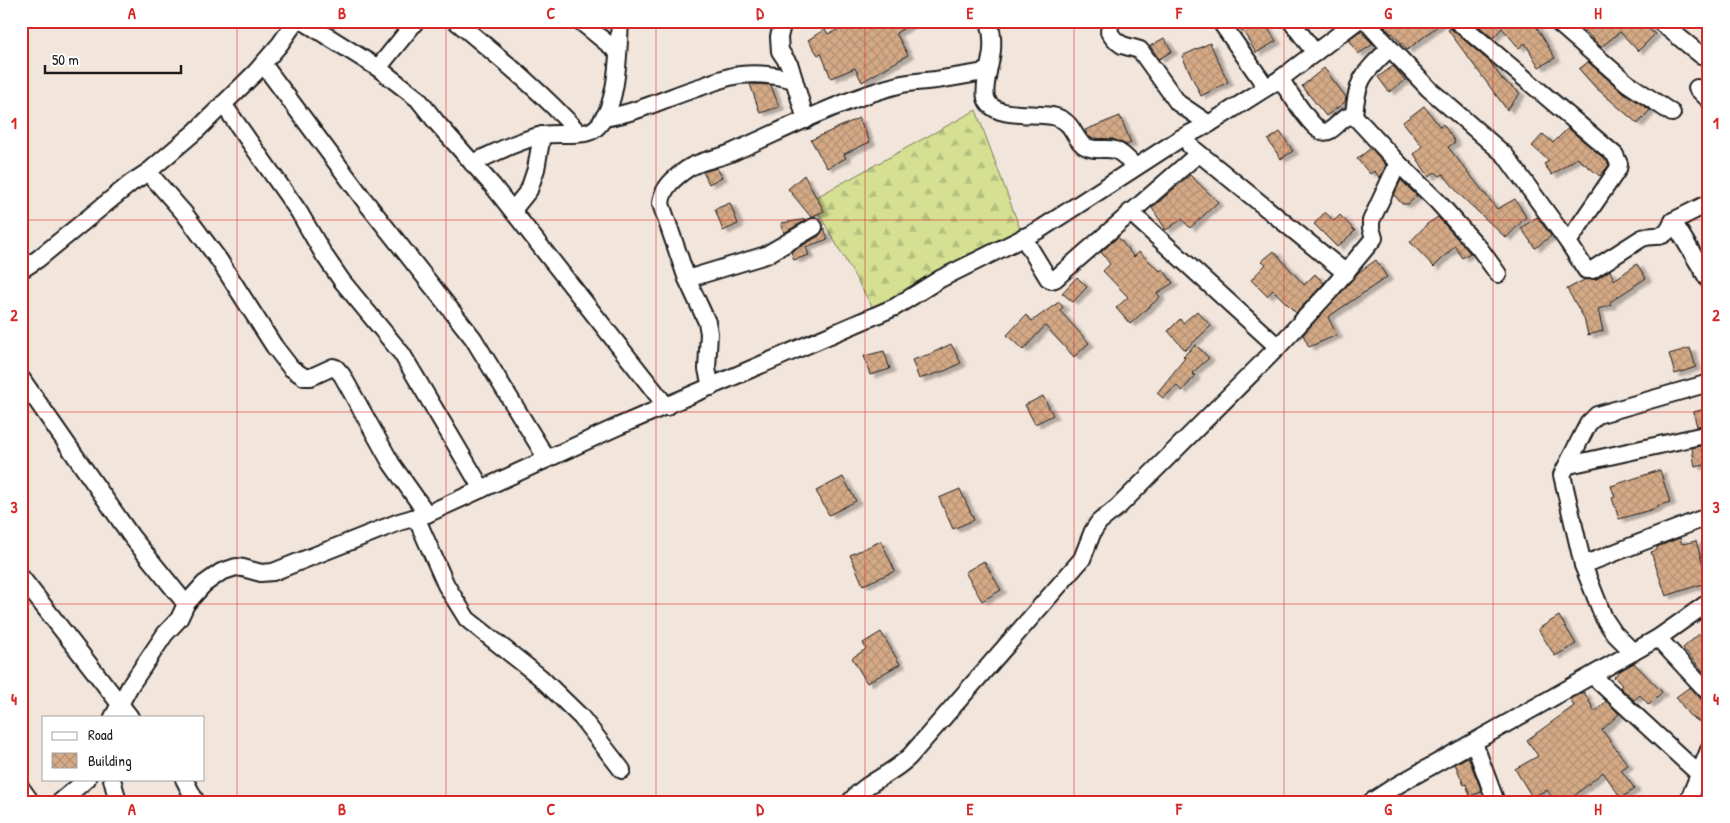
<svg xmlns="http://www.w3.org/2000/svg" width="1730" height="823" font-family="'Patrick Hand',sans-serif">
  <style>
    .forest { fill: url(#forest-firs); stroke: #787e58 }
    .building { fill: url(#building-cross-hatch); stroke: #1c1c1c; filter: url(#shadow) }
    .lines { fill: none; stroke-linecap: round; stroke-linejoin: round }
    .street-casing { stroke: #1c1c1c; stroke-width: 20 }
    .street { stroke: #fff; stroke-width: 16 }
    .grid { fill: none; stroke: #d62828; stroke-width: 1; stroke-opacity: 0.55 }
    .neatline { fill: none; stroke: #d62828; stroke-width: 2 }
    .grid-label { font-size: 16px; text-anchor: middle; font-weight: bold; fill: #d62828 }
  </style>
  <defs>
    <pattern id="forest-firs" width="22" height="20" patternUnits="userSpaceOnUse" patternTransform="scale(1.25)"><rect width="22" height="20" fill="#d5e093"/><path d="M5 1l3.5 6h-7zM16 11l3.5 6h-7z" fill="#b6c07e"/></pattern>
    <pattern id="building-cross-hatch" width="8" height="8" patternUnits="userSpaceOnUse" patternTransform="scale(1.25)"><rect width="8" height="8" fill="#d4a986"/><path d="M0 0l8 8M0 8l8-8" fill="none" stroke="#b59173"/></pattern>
    <filter id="shadow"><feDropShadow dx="5.5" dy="3" stdDeviation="1" flood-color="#0004"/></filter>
  </defs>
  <rect width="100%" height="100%" fill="#f2e5db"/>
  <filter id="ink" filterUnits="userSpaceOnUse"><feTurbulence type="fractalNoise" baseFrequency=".02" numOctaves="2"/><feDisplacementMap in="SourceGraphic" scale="10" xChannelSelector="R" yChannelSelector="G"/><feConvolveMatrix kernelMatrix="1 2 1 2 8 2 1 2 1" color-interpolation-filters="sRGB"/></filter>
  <g filter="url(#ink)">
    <polygon class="forest" points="976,110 1023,237 877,315 811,200"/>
    <g class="building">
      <polygon points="858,21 917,21 896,33 908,55 862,82 855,68 831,78 821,53 818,55 808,40 825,29 828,34"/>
      <polygon points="1233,21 1263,21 1276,41 1256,53 1246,36"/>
      <polygon points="1380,21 1444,21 1407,50 1392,33 1391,34"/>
      <polygon points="1473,21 1533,21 1555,58 1539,67 1525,43 1519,48 1502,28 1493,38"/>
      <polygon points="1575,21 1639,21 1655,34 1638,51 1620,32 1601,47"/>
      <polygon points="1450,28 1490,62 1502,79 1520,93 1507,110 1448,30"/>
      <polygon points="1360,31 1373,44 1358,54 1349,39"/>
      <polygon points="1164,38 1172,51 1159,59 1150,46"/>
      <polygon points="1210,43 1228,82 1201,96 1182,56"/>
      <polygon points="1588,62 1621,91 1650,110 1638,124 1595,87 1579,69"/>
      <polygon points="1393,66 1405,80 1389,92 1378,77"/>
      <polygon points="1324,68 1346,97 1345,102 1326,116 1302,86"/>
      <polygon points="750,84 771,85 779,107 760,113"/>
      <polygon points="1424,106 1440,127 1443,124 1455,142 1448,147 1497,209 1515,199 1526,217 1506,238 1460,195 1443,174 1440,176 1435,172 1429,177 1414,154 1422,146 1403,122"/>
      <polygon points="1120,116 1131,143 1127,145 1113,139 1092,138 1088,136 1085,130"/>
      <polygon points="859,118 870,142 844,154 846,158 827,168 811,140"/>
      <polygon points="1568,128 1607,161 1609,165 1600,176 1577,158 1552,175 1544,164 1549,161 1532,146 1543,134 1553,143"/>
      <polygon points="1280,132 1293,151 1281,159 1268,140"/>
      <polygon points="1371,148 1386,165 1380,178 1374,171 1370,174 1357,159"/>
      <polygon points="717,168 722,177 709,184 703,172"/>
      <polygon points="804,175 824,211 811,217 788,189"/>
      <polygon points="1190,175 1218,202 1190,228 1182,219 1166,230 1152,208"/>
      <polygon points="1401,180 1417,196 1408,204 1402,204 1394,195"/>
      <polygon points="730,203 738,224 723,231 715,209"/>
      <polygon points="1325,212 1334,221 1340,215 1355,231 1337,247 1314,224"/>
      <polygon points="1438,217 1470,253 1462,258 1455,246 1434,267 1410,242 1427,224"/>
      <polygon points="1537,217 1551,236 1535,248 1521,228"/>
      <polygon points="808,219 784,233 781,223"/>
      <polygon points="824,228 828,239 806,247 809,255 794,260 791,252 819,236"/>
      <polygon points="1118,237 1134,257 1139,252 1160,271 1163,269 1173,283 1157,293 1160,297 1130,324 1116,308 1128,297 1103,271 1110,264 1101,252"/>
      <polygon points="1274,251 1304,285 1315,274 1324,283 1296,313 1273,290 1267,296 1251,280 1266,264 1262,261"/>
      <polygon points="1376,260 1387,277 1328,317 1337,335 1309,347 1303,335 1359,272"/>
      <polygon points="1637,264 1646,278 1610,302 1611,305 1598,309 1603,331 1588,335 1584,318 1567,289 1584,280 1597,279 1610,270 1614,280"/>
      <polygon points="1077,277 1087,287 1073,302 1062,293"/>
      <polygon points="1059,302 1063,307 1060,311 1089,343 1074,357 1045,326 1023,350 1007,335 1026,315 1032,321"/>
      <polygon points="1197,311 1211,326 1185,350 1168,331 1180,319 1183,323"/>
      <polygon points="951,344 961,363 947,370 919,379 912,360 930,354"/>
      <polygon points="1196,345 1209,358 1192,373 1195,376 1182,391 1177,386 1163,398 1157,393 1185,358 1183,356"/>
      <polygon points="1690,348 1696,367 1675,374 1669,354"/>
      <polygon points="884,351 890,369 870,375 864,356"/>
      <polygon points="1043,396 1053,415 1035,424 1025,405"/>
      <polygon points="1709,408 1709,424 1697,426 1693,412"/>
      <polygon points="1709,444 1709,464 1695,467 1692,448"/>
      <polygon points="1660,470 1670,502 1657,506 1657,508 1619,519 1612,498 1615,497 1611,486"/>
      <polygon points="843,477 856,501 829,515 816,491"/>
      <polygon points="960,489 974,520 953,529 939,498"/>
      <polygon points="1680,538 1682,544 1696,541 1708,582 1666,596 1651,552 1657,550 1657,547"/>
      <polygon points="881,541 895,571 863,585 850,555"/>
      <polygon points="984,561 1001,590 982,601 965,572"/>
      <polygon points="1559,616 1576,644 1555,656 1538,629"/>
      <polygon points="881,632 900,664 867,683 852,658 866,649 863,643"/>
      <polygon points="1699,634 1709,646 1709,678 1683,648"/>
      <polygon points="1634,663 1662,692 1649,705 1640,695 1634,700 1620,687 1622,685 1614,677 1620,671"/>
      <polygon points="1690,687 1702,700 1709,703 1709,728 1689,715 1676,697"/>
      <polygon points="1584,692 1595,712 1606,701 1619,714 1602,730 1628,765 1621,770 1635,789 1621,798 1603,772 1567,802 1556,802 1547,790 1532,797 1515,769 1538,756 1527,740 1574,706 1570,699"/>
      <polygon points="1468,757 1482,792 1470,796 1466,784 1464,785 1455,764"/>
    </g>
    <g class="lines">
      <defs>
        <g id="street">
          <polyline points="303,21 378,68 416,21"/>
          <path d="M456 21C499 57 541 91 579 133"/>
          <polyline points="580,21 618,52"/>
          <polyline points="783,21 779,37 780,51 790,66 806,120"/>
          <polyline points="1111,21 1109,32 1114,39 1122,45 1140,50 1178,103 1209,124"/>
          <polyline points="1220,21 1266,87"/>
          <polyline points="1291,21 1315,53"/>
          <polyline points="1366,21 1390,48 1429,89 1505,155 1568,242"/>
          <path d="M1457 21 1615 155 1619 164 1618 169 1568 242 1586 270H1592L1642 238C1658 233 1665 242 1673 221L1709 281"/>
          <polyline points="1556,21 1627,83 1672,113"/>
          <polyline points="1659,21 1701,55 1709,56"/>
          <polyline points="263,64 365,201 473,338 547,459"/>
          <polyline points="378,68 418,99 437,123 493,186 667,407"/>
          <path d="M988 71C993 53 994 39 989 21"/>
          <path d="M1280 79C1288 90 1310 126 1321 131 1335 137 1342 108 1357 119L1398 163 1437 201 1462 229 1480 249 1498 274"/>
          <polyline points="1697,88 1709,100"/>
          <polyline points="223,104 299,212 324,255 342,281 402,354 482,489"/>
          <path d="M1354 116C1357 78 1363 74 1390 48"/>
          <path d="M603 118C638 113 670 96 703 86 715 82 727 76 740 75 759 73 776 75 794 80"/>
          <polyline points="1190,146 1346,273"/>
          <path d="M472 163C495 153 519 140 543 135 557 132 582 137 593 130 619 113 618 50 620 21"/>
          <polyline points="148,172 184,213 219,260 274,346 291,368 304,377 311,377 333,367 336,368 342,375 391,463 427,514"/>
          <polyline points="513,210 529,190 536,169 542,135"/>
          <polyline points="1130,212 1278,347"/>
          <polyline points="1673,221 1709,203"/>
          <polyline points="1023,237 1048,278 1051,280 1055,279 1198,154"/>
          <polyline points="21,270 38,259 131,183 148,172 197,130 255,73 280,44 296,21"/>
          <polyline points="687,279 766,255 814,227"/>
          <polyline points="21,378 131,536 186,604"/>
          <polyline points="1709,383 1597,415 1588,424 1562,475 1583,565 1709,516"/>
          <path d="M711 387 707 369 709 333 707 322 687 279 661 204C662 188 674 178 687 169 700 160 718 159 733 152 788 128 843 99 902 84 913 82 925 81 936 80 954 77 971 75 988 71 987 79 984 89 986 98 993 121 1037 111 1056 117 1075 123 1073 139 1085 146 1094 152 1105 147 1115 150 1123 153 1130 161 1135 167"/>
          <polyline points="1569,465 1709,434"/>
          <polyline points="413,518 419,524 446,585 467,619 540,677 581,717 622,770"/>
          <polyline points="1583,565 1604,618 1614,633 1633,652"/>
          <polyline points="21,577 130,717"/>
          <polyline points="1658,638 1709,693"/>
          <polyline points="1593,676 1699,774"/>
          <polyline points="113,717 130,686 165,634 179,619 186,604 204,584 221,572 236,567 243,568 261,573 273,572 399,522 427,514 619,426 895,307 940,279 1039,230 1181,138 1209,124 1280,79 1357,21"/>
          <polyline points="1474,743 1496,802"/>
          <polyline points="112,779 118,802"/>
          <polyline points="184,779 196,802"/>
          <polyline points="21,788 31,802"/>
          <polyline points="60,802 87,779"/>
          <path d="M850 802C865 782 892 775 910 756L1082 559 1093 531 1099 522 1118 507 1278 347 1330 291 1374 238 1371 228V221L1398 163"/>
          <polyline points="1371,802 1394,787 1658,638 1709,602"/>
          <polyline points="1688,802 1709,750"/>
        </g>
      </defs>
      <use href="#street" class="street-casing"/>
      <use href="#street" class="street"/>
    </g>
  </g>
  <path class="grid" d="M237 21V802M446 21V802M656 21V802M865 21V802M1074 21V802M1284 21V802M1493 21V802M21 220H1709M21 412H1709M21 604H1709"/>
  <rect width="1730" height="823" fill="none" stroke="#fff" stroke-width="55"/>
  <rect x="42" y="716" width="162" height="65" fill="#ffffff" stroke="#a4a4a4"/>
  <rect x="52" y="732" width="25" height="8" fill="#ffffff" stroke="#a4a4a4"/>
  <text x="88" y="740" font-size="15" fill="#1c1c1c">Road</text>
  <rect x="52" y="753" width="25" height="15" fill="url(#building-cross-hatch)" stroke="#a4a4a4"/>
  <text x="88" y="766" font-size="15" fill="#1c1c1c">Building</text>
  <path d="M45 65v8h136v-8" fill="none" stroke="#1c1c1c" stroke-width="2.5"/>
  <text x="52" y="65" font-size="15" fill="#1c1c1c" stroke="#ffffff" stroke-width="4" paint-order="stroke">50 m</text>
  <rect x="28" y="28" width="1674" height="768" class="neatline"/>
  <g class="grid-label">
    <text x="132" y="19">A</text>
    <text x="342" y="19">B</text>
    <text x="551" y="19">C</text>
    <text x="760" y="19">D</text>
    <text x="970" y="19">E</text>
    <text x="1179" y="19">F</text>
    <text x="1388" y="19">G</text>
    <text x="1598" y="19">H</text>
    <text x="14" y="129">1</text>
    <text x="1716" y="129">1</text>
    <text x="14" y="321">2</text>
    <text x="1716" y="321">2</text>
    <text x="14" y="513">3</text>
    <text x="1716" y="513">3</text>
    <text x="14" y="705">4</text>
    <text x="1716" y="705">4</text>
    <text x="132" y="815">A</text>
    <text x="342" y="815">B</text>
    <text x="551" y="815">C</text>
    <text x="760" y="815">D</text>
    <text x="970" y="815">E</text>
    <text x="1179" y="815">F</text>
    <text x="1388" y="815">G</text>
    <text x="1598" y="815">H</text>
  </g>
</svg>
